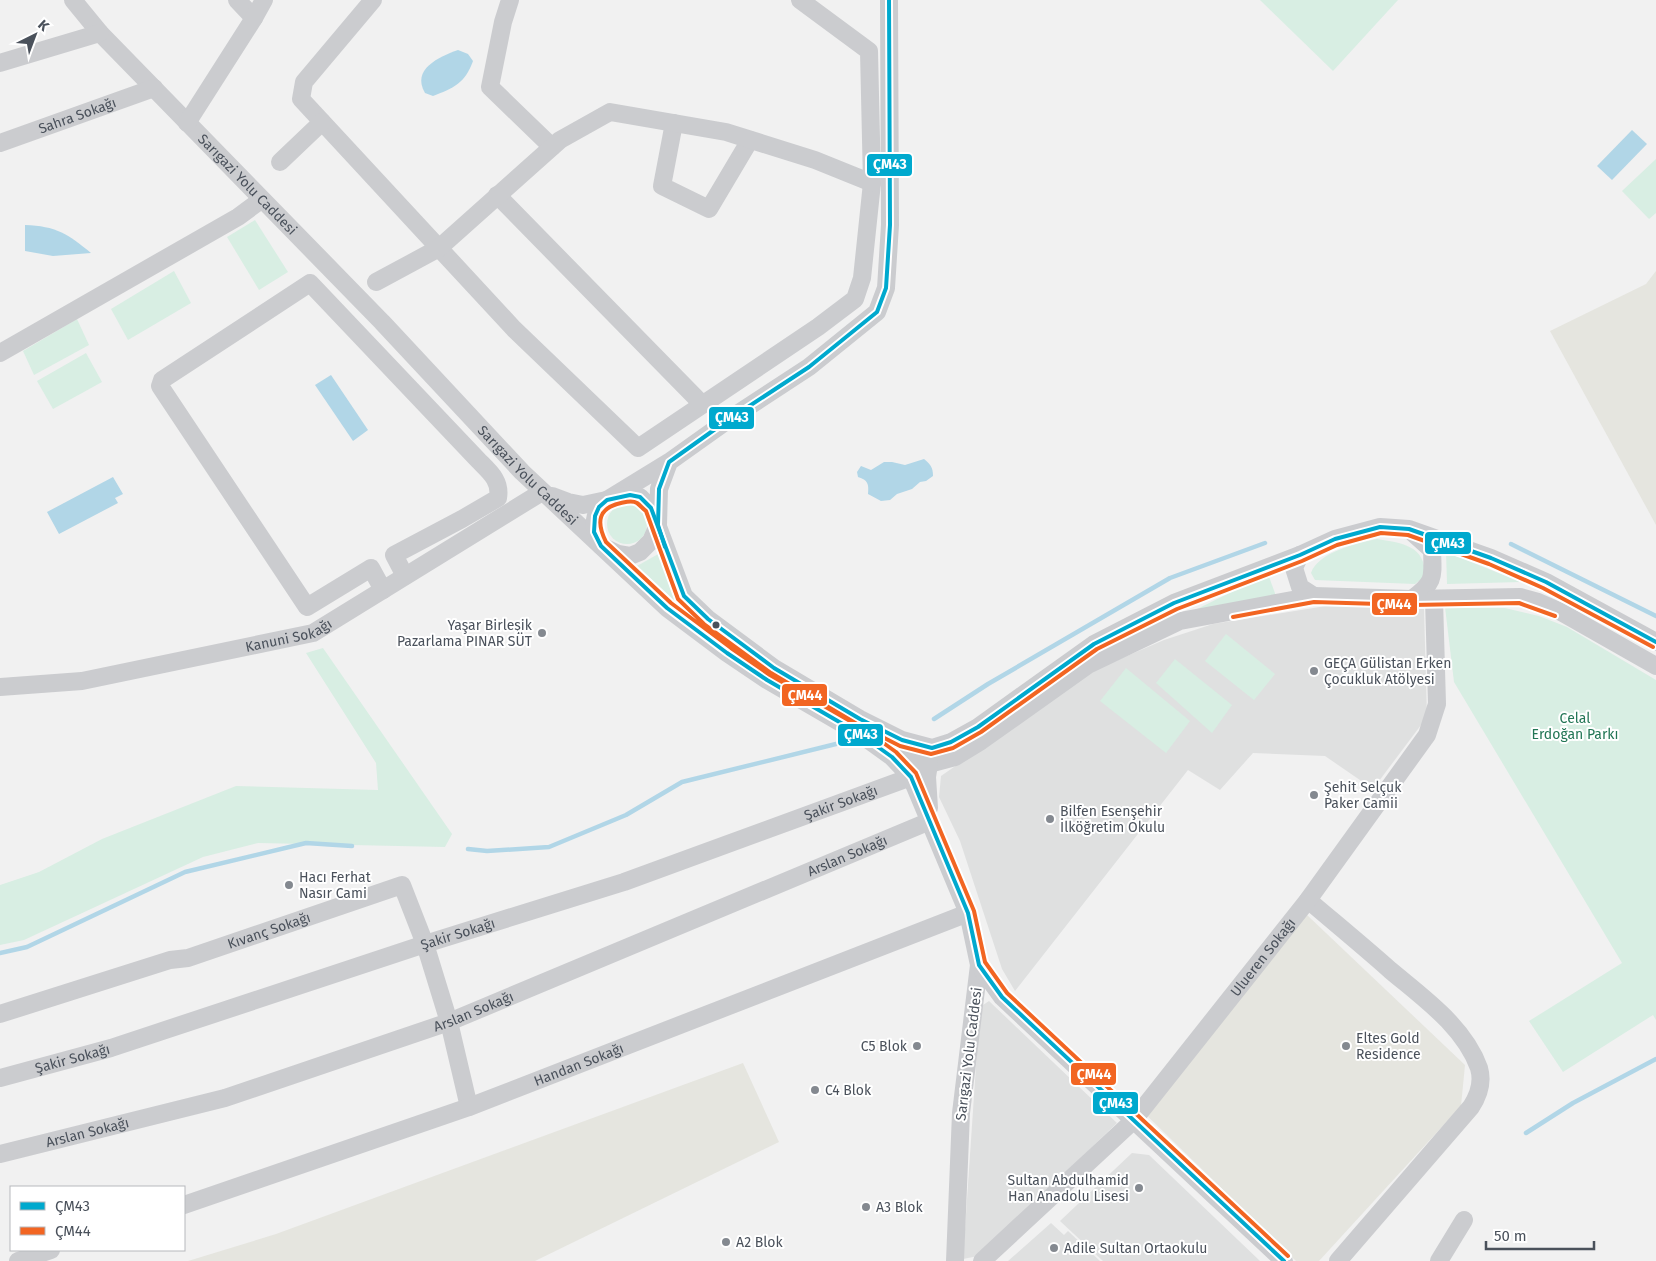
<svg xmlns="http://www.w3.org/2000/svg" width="1656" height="1261" font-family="'Fira Sans',sans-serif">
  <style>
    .commercial { fill: #e5e5df }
    .education { fill: #dfe0e0 }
    .green { fill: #d8eee3 }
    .water { fill: #b1d6e7 }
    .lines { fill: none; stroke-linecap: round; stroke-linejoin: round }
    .stream { stroke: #b1d6e7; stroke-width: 4.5 }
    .minor { stroke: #cbcccf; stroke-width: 18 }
    .bus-1-casing { stroke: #fff; stroke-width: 8 }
    .bus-2-casing { stroke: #fff; stroke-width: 8 }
    .bus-1 { stroke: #00a9ce; stroke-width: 4 }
    .bus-2 { stroke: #f26522; stroke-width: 4 }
    .bus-dot { fill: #4a515b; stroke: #fff; stroke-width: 2 }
    .poi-dot { fill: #848990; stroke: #fff; stroke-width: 2 }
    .labels { text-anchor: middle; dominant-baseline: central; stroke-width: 4; stroke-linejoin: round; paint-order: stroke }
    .street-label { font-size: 14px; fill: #4a515b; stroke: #fff }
    .poi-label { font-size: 14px; fill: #4a515b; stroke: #fff; text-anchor: start }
    .park-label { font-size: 14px; fill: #227655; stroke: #fff }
    .line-badge { stroke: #fff; stroke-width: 2 }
    .badge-label { font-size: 14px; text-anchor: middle; font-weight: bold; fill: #fff }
  </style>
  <rect width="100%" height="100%" fill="#f1f1f1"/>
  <g class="commercial">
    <polygon points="1656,271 1656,525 1550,331 1646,284"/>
    <polygon points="1306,914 1465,1065 1461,1106 1319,1261 1296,1261 1136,1105"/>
    <polygon points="743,1063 779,1142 535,1261 188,1261 276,1234"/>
  </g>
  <g class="education">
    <polygon points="1332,605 1424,609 1427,717 1373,789 1325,756 1253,753 1220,790 1188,770 1015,991 1002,969 960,841 939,797 941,776 1092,671 1164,640 1213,624"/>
    <polygon points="989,1001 1117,1123 978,1256 963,1259 980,1007"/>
    <polygon points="1132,1153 1149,1155 1260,1261 1103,1261 1060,1221"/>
    <polygon points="1051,1223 1064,1235 1068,1231 1100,1261 1008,1261"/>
  </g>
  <g class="green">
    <polygon points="1260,0 1398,0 1333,71"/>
    <polygon points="1656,159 1656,213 1649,219 1622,191"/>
    <polygon points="255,220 288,272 259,290 227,237"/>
    <polygon points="174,271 191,303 128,340 111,309"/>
    <polygon points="77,319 89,345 34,375 23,351"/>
    <polygon points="86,353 102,382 53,409 37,381"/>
    <circle cx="627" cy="524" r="20"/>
    <path d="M1377 539C1401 543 1426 545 1425 576L1415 584 1315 580 1311 573C1318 552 1358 543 1377 539Z"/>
    <polygon points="1446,552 1521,582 1447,584"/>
    <polygon points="660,553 677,603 637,566"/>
    <polygon points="1268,574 1276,596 1193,611"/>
    <polygon points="1445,607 1505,608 1539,616 1567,627 1656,680 1656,1020 1653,1015 1563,1072 1529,1021 1622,963 1454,682"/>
    <polygon points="1226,634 1275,674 1254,700 1205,661"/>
    <polygon points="323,648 452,834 445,847 258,843 203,857 24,940 0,945 0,885 39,872 102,839 236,786 378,790 376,763 306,653"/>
    <polygon points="1175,659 1232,705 1212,733 1156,683"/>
    <polygon points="1126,668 1190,721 1166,753 1100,701"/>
  </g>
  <g class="water">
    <path d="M458 50 468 54 473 61C465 83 454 88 433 96L425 93C411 69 439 57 458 50Z"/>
    <polygon points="1632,130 1647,144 1612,180 1597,166"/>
    <path d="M25 225C56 226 68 234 91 253L53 256 25 251Z"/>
    <polygon points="331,375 368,430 353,441 315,385"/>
    <path d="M924 459C930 464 933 467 933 476L926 481 920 482 912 489 897 494 890 500 881 501 868 494C869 484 868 480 858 477L857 472 861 466 871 470 884 462H892L905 465Z"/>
    <polygon points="113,477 123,494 115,498 118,503 59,534 47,512"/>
  </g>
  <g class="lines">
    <g class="stream">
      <polyline points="1511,544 1656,616"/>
      <polyline points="934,719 988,684 1170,578 1265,543"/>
      <polyline points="468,849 487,851 549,847 626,815 682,782 848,741"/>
      <polyline points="0,953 27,947 185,872 306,843 352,846"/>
      <polyline points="1526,1133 1573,1103 1656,1059"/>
    </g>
    <g class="minor">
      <path id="s1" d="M73 0 100 33 382 322 522 472 667 608 727 653 767 680 860 734 892 757 911 777 968 913 979 965 961 1113 955 1261"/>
      <polyline points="237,0 254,18"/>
      <polyline points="373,0 304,82 301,99 514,329 638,448 818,327 855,299 862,278 872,183 869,51 800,0"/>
      <polyline points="510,0 503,22 490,87 552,147"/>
      <polyline points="0,63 100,33"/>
      <polyline points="187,123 254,18 264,0"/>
      <polyline points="674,123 662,186 709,209 750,140"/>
      <path id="s2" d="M0 143 154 88"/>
      <polyline points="280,162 322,122"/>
      <polyline points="497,195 702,404"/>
      <polyline points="376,282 439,248 560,140 610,112 726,132 815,160 872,183"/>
      <polyline points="0,353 238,217 261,200"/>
      <path d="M669 462 659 489 658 525 651 541 640 552 630 556 618 554 601 546C592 527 591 515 607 500L669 462 728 420 809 367 877 312 886 288 890 225 889 0"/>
      <polyline points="552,496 568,502 583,505 630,495 640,497 651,508 684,596 708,619 774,668 860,719 902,740 932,748 951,742 978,727 1094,644 1174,603 1300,555 1335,539 1380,527 1409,529 1491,558 1546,582 1656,642"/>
      <polyline points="1300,555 1294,568 1300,587 1314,596"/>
      <path d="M383 590 371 568 307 607 160 386 162 380 310 283 479 461C490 472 501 481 498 498L462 519 394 555 405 576"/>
      <path d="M1412 599C1435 582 1433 578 1432 550L1413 533"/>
      <path id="s3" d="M0 687 82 681 313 633 542 492"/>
      <polyline points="888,749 899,755 929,764 955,757 981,741 1088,665 1180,621 1314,596 1412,599 1520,597 1538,602 1561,612 1656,666"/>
      <polyline points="923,754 929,764 927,777 929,808"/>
      <path d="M1308 900C1335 923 1363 946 1390 970 1422 997 1464 1026 1479 1068 1483 1082 1479 1095 1471 1107L1338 1261"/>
      <polyline points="979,965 1002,997 1284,1261"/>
      <path id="s4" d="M0 1014 170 960 188 958 402 885 425 944 449 1022 469 1107"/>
      <path id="s5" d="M0 1078 111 1048 425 944 624 882 911 777"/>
      <path id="s6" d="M0 1154 225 1098 449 1022 930 821"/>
      <path id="s7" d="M184 1205 469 1107 968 913"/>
      <polyline points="18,1261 51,1250"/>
      <path id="s8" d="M982 1261 1133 1121 1308 900 1427 735 1437 704 1434 599"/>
      <polyline points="1439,1261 1464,1220"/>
    </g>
    <defs>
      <g id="bus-1">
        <polyline points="665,547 658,525 659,489 669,462 728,420 809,367 877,312 886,288 890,225 889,0"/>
        <polyline points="1284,1261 1002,997 979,965 968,913 911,777 892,757 860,734 767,680 727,653 667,608 601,546 594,532 595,516 599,507 607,500 630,495 640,497 651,508 684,596 708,619 774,668 860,719 902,740 932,748 951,742 978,727 1094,644 1174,603 1300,555 1335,539 1380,527 1409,529 1491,558 1546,582 1656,642"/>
      </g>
      <g id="bus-2">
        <polyline points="1233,617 1314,602 1412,605 1519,603 1555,616"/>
        <path d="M1288 1256 1007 993 985 962 974 911 916 773 896 752 864 729 770 675 731 648 671 603 606 542C596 522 598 508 621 503 626 502 632 500 637 503 640 505 643 509 646 511L678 599 704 624 771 673 857 724 900 746 931 754 953 748 981 732 1097 649 1177 609 1302 561 1337 545 1381 533 1408 535 1489 564 1543 588 1653 647"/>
      </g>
    </defs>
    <use href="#bus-1" class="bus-1-casing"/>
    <use href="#bus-2" class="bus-2-casing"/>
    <use href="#bus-1" class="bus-1"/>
    <use href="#bus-2" class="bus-2"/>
  </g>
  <circle class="bus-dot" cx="716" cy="625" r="4.5"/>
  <g class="poi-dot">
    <circle cx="542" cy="633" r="5"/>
    <circle cx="1314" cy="671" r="5"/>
    <circle cx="1314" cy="795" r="5"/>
    <circle cx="1050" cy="819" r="5"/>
    <circle cx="289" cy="885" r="5"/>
    <circle cx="917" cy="1046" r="5"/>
    <circle cx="1346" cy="1046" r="5"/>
    <circle cx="815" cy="1090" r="5"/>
    <circle cx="1139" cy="1188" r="5"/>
    <circle cx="866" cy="1207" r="5"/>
    <circle cx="726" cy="1242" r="5"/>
    <circle cx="1054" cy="1248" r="5"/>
  </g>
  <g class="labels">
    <g class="street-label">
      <text stroke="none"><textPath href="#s2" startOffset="82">Sahra Sokağı</textPath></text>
      <text stroke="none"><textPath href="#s1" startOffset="254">Sarıgazi Yolu Caddesi</textPath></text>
      <text stroke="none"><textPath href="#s1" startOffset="658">Sarıgazi Yolu Caddesi</textPath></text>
      <text stroke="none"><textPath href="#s3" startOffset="294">Kanuni Sokağı</textPath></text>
      <text stroke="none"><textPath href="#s5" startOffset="885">Şakir Sokağı</textPath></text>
      <text stroke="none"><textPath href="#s6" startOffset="900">Arslan Sokağı</textPath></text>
      <text stroke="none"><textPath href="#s4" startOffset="282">Kıvanç Sokağı</textPath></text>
      <text stroke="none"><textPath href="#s5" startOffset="480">Şakir Sokağı</textPath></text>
      <text stroke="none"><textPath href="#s8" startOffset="415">Ulueren Sokağı</textPath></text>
      <text stroke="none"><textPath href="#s6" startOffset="495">Arslan Sokağı</textPath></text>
      <text transform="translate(969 1054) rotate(-83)">Sarıgazi Yolu Caddesi</text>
      <text stroke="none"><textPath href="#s5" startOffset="75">Şakir Sokağı</textPath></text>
      <text stroke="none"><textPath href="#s7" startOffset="419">Handan Sokağı</textPath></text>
      <text stroke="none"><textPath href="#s6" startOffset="90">Arslan Sokağı</textPath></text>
    </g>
    <g class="poi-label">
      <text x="532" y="625" text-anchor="end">Yaşar Birleşik<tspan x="532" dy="16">Pazarlama PINAR SÜT</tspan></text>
      <text x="1324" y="663">GEÇA Gülistan Erken<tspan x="1324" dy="16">Çocukluk Atölyesi</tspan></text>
      <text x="1324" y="787">Şehit Selçuk<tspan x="1324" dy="16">Paker Camii</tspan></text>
      <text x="1060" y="811">Bilfen Esenşehir<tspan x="1060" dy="16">İlköğretim Okulu</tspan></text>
      <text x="299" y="877">Hacı Ferhat<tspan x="299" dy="16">Nasır Cami</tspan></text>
      <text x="1356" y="1038">Eltes Gold<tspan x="1356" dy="16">Residence</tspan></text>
      <text x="907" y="1046" text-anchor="end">C5 Blok</text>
      <text x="825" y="1090">C4 Blok</text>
      <text x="1129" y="1180" text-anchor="end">Sultan Abdulhamid<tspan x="1129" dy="16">Han Anadolu Lisesi</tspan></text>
      <text x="876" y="1207">A3 Blok</text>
      <text x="736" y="1242">A2 Blok</text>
      <text x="1064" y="1248">Adile Sultan Ortaokulu</text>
    </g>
    <g class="park-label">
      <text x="1575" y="718">Celal<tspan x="1575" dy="16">Erdoğan Parkı</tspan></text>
    </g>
  </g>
  <g class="line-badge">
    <rect x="866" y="153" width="47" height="24" rx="5" fill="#00a9ce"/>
    <rect x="708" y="406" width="47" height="24" rx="5" fill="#00a9ce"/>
    <rect x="1424" y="531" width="48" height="24" rx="5" fill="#00a9ce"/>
    <rect x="1371" y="592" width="47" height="24" rx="5" fill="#f26522"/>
    <rect x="781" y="683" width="47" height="24" rx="5" fill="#f26522"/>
    <rect x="837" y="723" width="47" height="24" rx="5" fill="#00a9ce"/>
    <rect x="1070" y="1062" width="47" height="24" rx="5" fill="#f26522"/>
    <rect x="1092" y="1091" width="47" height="24" rx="5" fill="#00a9ce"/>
  </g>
  <g class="badge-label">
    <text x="890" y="169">ÇM43</text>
    <text x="732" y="422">ÇM43</text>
    <text x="1448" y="548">ÇM43</text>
    <text x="1394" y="609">ÇM44</text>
    <text x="805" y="700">ÇM44</text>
    <text x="861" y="739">ÇM43</text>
    <text x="1094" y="1079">ÇM44</text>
    <text x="1116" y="1108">ÇM43</text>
  </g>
  <rect x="10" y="1186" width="175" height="65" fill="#ffffff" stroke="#b7b9bd"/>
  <rect x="20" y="1202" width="25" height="8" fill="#00a9ce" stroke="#b7b9bd"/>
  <text x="55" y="1211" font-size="15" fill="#4a515b">ÇM43</text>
  <rect x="20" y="1227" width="25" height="8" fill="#f26522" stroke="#b7b9bd"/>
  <text x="55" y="1236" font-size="15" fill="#4a515b">ÇM44</text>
  <g transform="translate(35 35) rotate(42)" stroke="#ffffff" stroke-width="4" paint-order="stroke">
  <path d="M0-4L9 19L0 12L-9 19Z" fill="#4a515b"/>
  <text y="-8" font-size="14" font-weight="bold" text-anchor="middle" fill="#4a515b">K</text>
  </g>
  <path d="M1486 1241v8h108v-8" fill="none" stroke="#4a515b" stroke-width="2.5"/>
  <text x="1494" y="1241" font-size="15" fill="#4a515b" stroke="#ffffff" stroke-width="4" paint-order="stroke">50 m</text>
</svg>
